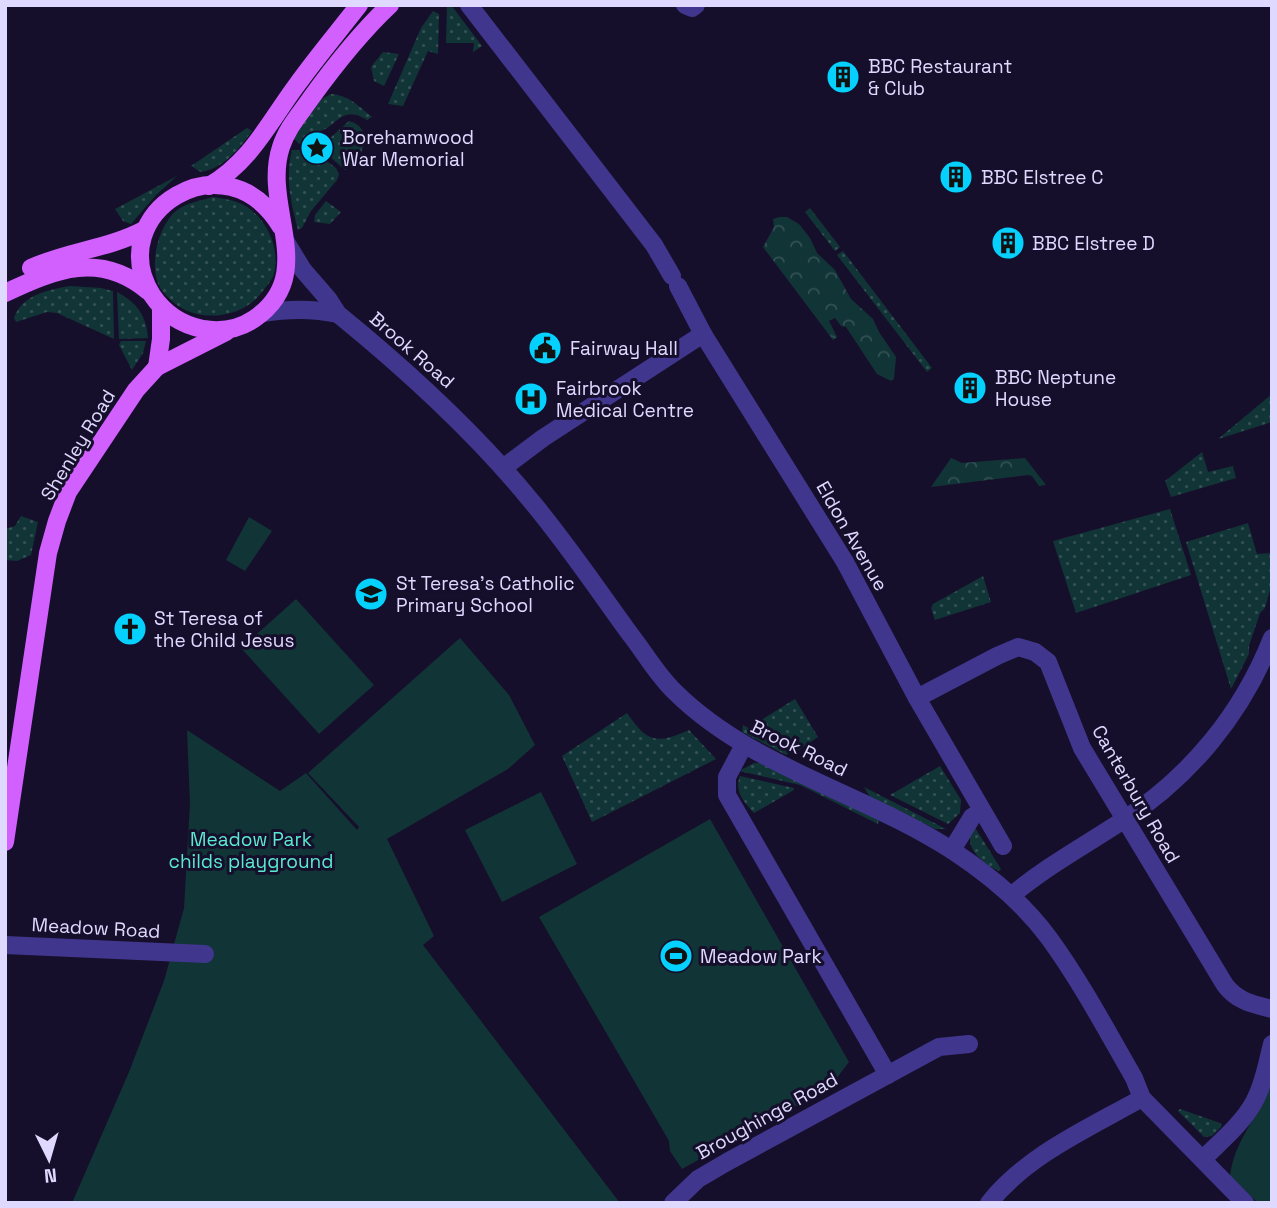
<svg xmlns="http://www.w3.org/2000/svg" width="1277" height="1208" font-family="'Space Grotesk',sans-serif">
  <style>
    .grass { fill: url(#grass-dots) }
    .forest { fill: url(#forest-crowns) }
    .park { fill: #113436 }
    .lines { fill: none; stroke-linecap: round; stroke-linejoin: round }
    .minor { stroke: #41368d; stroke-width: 18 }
    .major { stroke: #d160ff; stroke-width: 18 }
    .labels { text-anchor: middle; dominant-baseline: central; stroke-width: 6; stroke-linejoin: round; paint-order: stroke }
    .poi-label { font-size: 19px; fill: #e0d9ff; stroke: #160f2b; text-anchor: start }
    .street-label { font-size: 19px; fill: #e0d9ff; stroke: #160f2b }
    .park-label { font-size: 19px; fill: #5ae9d1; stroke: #160f2b }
  </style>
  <defs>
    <pattern id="grass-dots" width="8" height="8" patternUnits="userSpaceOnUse" patternTransform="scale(1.75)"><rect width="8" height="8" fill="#113436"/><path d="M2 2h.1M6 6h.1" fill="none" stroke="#335154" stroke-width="1.8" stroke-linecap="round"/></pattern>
    <pattern id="forest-crowns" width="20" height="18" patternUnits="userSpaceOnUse" patternTransform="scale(1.75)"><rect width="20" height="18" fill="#113436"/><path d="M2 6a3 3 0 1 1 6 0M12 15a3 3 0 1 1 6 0" fill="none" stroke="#335154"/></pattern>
  </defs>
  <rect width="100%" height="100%" fill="#160f2b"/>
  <g class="grass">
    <polygon points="451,5 482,46 473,52 474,43 446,43 447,7"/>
    <polygon points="433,11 439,14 438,54 428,51 403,106 388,104 421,28"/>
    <polygon points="383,52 399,54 384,86 374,81 371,67"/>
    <path d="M331 94C348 95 359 106 372 117L367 120C339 101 334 135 313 131L304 139 301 145 294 139 316 102Z"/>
    <path d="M349 121C376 128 363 160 345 170L328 155 333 148 329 139Z"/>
    <path d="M247 128 252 131C239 149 224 168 201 172L191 166Z"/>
    <path d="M292 150H302L307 160 324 159 336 168 339 174 337 180 311 211 302 228 298 230C291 202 285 178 292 150Z"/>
    <polygon points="177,176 156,195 131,224 123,221 115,209"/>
    <path d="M213 197C220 198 227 199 234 201 263 210 281 244 274 274 272 280 266 287 262 292 245 316 205 323 180 307 174 304 168 297 164 293 145 273 158 219 182 207 191 202 203 200 213 197Z"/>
    <polygon points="326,201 341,212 330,224 314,222 315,215"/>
    <polygon points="810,208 840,247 835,251 805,212"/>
    <polygon points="843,251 932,368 927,372 837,255"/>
    <path d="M70 286 101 288 113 291 114 339 57 313 47 312 16 322 14 318C22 295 47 290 70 286Z"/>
    <path d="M117 292C137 303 146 315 148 338L119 339Z"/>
    <polygon points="121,341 146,341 143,353 132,370 119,345"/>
    <polygon points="1272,394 1272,422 1218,439"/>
    <polygon points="1202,452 1208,472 1233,466 1236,478 1171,497 1165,481"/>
    <polygon points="1170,509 1191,575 1076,613 1053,541"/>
    <polygon points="21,516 38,522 31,555 17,561 5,560 5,529 15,526"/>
    <polygon points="1248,523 1257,554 1272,553 1272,583 1265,608 1260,613 1249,646 1249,654 1231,689 1186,542"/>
    <polygon points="983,576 991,602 935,620 931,608 933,604"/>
    <polygon points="795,699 818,737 799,750 753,725"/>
    <path d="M627 713C647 742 656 745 689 730L716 759 592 822 562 756Z"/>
    <polygon points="743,725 791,751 786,755 742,732"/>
    <polygon points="754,763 762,763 879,819 878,824 800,785 739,771"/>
    <polygon points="940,766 961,800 960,813 948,824 890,795"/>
    <path d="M740 776 794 788V790L754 813C744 803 734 791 740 776Z"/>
    <polygon points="864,787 946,829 935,829 870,797"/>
    <path d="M974 826 1001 869 999 871C982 863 961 847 974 826Z"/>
    <polygon points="1180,1109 1220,1123 1222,1126 1212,1136 1204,1137 1178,1111"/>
  </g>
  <g class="forest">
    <polygon points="779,217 787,217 799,224 810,238 817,253 835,270 851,299 873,319 879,332 896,357 894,379 891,381 877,374 846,327 841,326 835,318 829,321 837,337 833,340 763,247 774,227 773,219"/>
    <polygon points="951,458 962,463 1025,458 1046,485 1039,486 1032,476 1028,475 931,487"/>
  </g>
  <g class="park">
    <polygon points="249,517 272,531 245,571 226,560"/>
    <polygon points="296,599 374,685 319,734 241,648"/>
    <polygon points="460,638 509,695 535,745 508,769 387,839 434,936 423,945 620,1203 72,1203 129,1072 164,981 184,908 190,803 187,730 280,791 306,773 357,830 359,827 308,773"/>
    <polygon points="541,792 577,864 502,902 465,830"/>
    <polygon points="710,819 849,1062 830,1087 682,1169 670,1151 669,1141 539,917"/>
    <path d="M1272 1071V1203H1258L1230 1176C1234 1145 1249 1130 1261 1103 1266 1093 1268 1081 1272 1071Z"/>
  </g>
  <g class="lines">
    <g class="minor">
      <polyline points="469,5 654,245 672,276"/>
      <polyline points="685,5 692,8 696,5"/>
      <path d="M286 242 303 270 329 300 338 314C408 371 475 432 532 502 567 544 598 590 630 634 645 653 657 675 675 692 752 768 864 793 953 851 988 874 1024 904 1049 938 1081 982 1107 1031 1134 1078L1142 1098 1245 1203"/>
      <polyline points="678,286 703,334 845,562 917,698 1003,846"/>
      <path d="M262 313C288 309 311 308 338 314"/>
      <polyline points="503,468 543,438 703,334"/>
      <path d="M917 698 997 656 1018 647 1035 652 1048 662 1082 748 1225 985C1237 1001 1252 1004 1272 1009"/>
      <polyline points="744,745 727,777 727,795 888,1075"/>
      <polyline points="952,850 972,817 982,811"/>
      <path d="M1011 896C1045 867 1084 846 1122 821 1190 777 1242 714 1272 638"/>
      <polyline points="5,945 205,954"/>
      <path d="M1203 1159C1221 1141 1242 1124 1254 1102 1264 1084 1267 1063 1272 1044"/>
      <polyline points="673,1203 698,1179 727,1162 939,1047 969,1044"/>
      <path d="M989 1203C1027 1155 1089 1128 1142 1098"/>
    </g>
    <g class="major">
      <path d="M209 186C251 161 268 124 296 86 316 58 338 32 359 5"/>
      <path d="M281 227C226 134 101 213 152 295 164 313 182 325 203 329 221 332 239 329 254 319 320 274 261 207 281 147 287 128 300 114 311 98 335 65 360 33 390 5"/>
      <path d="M31 268C67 251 108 249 144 230"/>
      <path d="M5 293C56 269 100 251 148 291"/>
      <polyline points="157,367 161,339 161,307"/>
      <polyline points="5,842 48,553 57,521 68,492 136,390 157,367 226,332"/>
    </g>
  </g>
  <defs>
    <symbol id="building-disc" viewBox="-11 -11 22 22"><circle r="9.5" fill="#05d1ff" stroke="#160f2b"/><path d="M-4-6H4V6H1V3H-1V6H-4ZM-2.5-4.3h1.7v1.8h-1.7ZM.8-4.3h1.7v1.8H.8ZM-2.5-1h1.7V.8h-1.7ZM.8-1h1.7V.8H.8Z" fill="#111"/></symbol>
    <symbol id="sight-disc" viewBox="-11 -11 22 22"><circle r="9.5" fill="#05d1ff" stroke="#160f2b"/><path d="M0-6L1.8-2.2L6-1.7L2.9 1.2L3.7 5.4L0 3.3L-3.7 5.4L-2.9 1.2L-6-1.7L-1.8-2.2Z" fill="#111"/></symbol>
    <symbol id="civic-disc" viewBox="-11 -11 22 22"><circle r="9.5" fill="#05d1ff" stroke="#160f2b"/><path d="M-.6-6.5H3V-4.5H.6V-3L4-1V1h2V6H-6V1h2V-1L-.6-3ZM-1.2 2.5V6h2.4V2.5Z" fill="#111"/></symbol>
    <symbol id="hospital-disc" viewBox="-11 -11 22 22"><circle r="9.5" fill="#05d1ff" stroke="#160f2b"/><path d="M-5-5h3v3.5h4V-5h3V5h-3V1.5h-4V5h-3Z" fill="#111"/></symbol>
    <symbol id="school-disc" viewBox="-11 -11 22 22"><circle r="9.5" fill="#05d1ff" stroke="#160f2b"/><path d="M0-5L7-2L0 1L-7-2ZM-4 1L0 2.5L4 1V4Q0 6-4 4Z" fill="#111"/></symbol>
    <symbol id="church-disc" viewBox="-11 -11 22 22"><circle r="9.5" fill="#05d1ff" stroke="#160f2b"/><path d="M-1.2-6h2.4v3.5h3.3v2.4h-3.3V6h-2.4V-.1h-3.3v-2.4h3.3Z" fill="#111"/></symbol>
    <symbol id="stadium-disc" viewBox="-11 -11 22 22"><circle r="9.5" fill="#05d1ff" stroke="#160f2b"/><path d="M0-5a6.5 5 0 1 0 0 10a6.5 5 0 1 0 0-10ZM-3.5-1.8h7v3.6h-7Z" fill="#111"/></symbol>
  </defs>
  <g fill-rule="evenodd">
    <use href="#building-disc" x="824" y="58" width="38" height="38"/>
    <use href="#sight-disc" x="298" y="129" width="38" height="38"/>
    <use href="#building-disc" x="937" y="158" width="38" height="38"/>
    <use href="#building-disc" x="989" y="224" width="38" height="38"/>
    <use href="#civic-disc" x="526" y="329" width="38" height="38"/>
    <use href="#building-disc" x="951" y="369" width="38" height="38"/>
    <use href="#hospital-disc" x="512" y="380" width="38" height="38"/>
    <use href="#school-disc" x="352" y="575" width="38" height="38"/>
    <use href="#church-disc" x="111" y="610" width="38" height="38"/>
    <use href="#stadium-disc" x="657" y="937" width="38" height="38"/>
  </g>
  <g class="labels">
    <g class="poi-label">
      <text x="868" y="66">BBC Restaurant<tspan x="868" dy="22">&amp; Club</tspan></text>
      <text x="342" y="137">Borehamwood<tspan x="342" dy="22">War Memorial</tspan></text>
      <text x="981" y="177">BBC Elstree C</text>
      <text x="1032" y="243">BBC Elstree D</text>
      <text x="570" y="348">Fairway Hall</text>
      <text x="995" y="377">BBC Neptune<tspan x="995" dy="22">House</tspan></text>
      <text x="556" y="388">Fairbrook<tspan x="556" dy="22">Medical Centre</tspan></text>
      <text x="396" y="583">St Teresa's Catholic<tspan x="396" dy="22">Primary School</tspan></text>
      <text x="154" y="618">St Teresa of<tspan x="154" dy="22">the Child Jesus</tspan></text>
      <text x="700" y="956">Meadow Park</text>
    </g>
    <g class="street-label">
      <text transform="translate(412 350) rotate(41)">Brook Road</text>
      <text transform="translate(78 445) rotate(-59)">Shenley Road</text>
      <text transform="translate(852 536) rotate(60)">Eldon Avenue</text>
      <text transform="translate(799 748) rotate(26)">Brook Road</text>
      <text transform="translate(1136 794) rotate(60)">Canterbury Road</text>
      <text transform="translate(96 928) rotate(3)">Meadow Road</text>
      <text transform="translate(767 1116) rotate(-29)">Broughinge Road</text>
    </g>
    <g class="park-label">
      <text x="251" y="839">Meadow Park<tspan x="251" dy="22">childs playground</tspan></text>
    </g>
  </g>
  <rect width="1277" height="1208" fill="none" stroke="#e0d9ff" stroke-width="14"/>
  <g transform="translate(49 1159) rotate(175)" stroke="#160f2b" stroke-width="5" paint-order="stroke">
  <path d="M0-5L12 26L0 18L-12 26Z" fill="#e0d9ff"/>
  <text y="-10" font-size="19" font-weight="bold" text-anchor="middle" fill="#e0d9ff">N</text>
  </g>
</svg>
